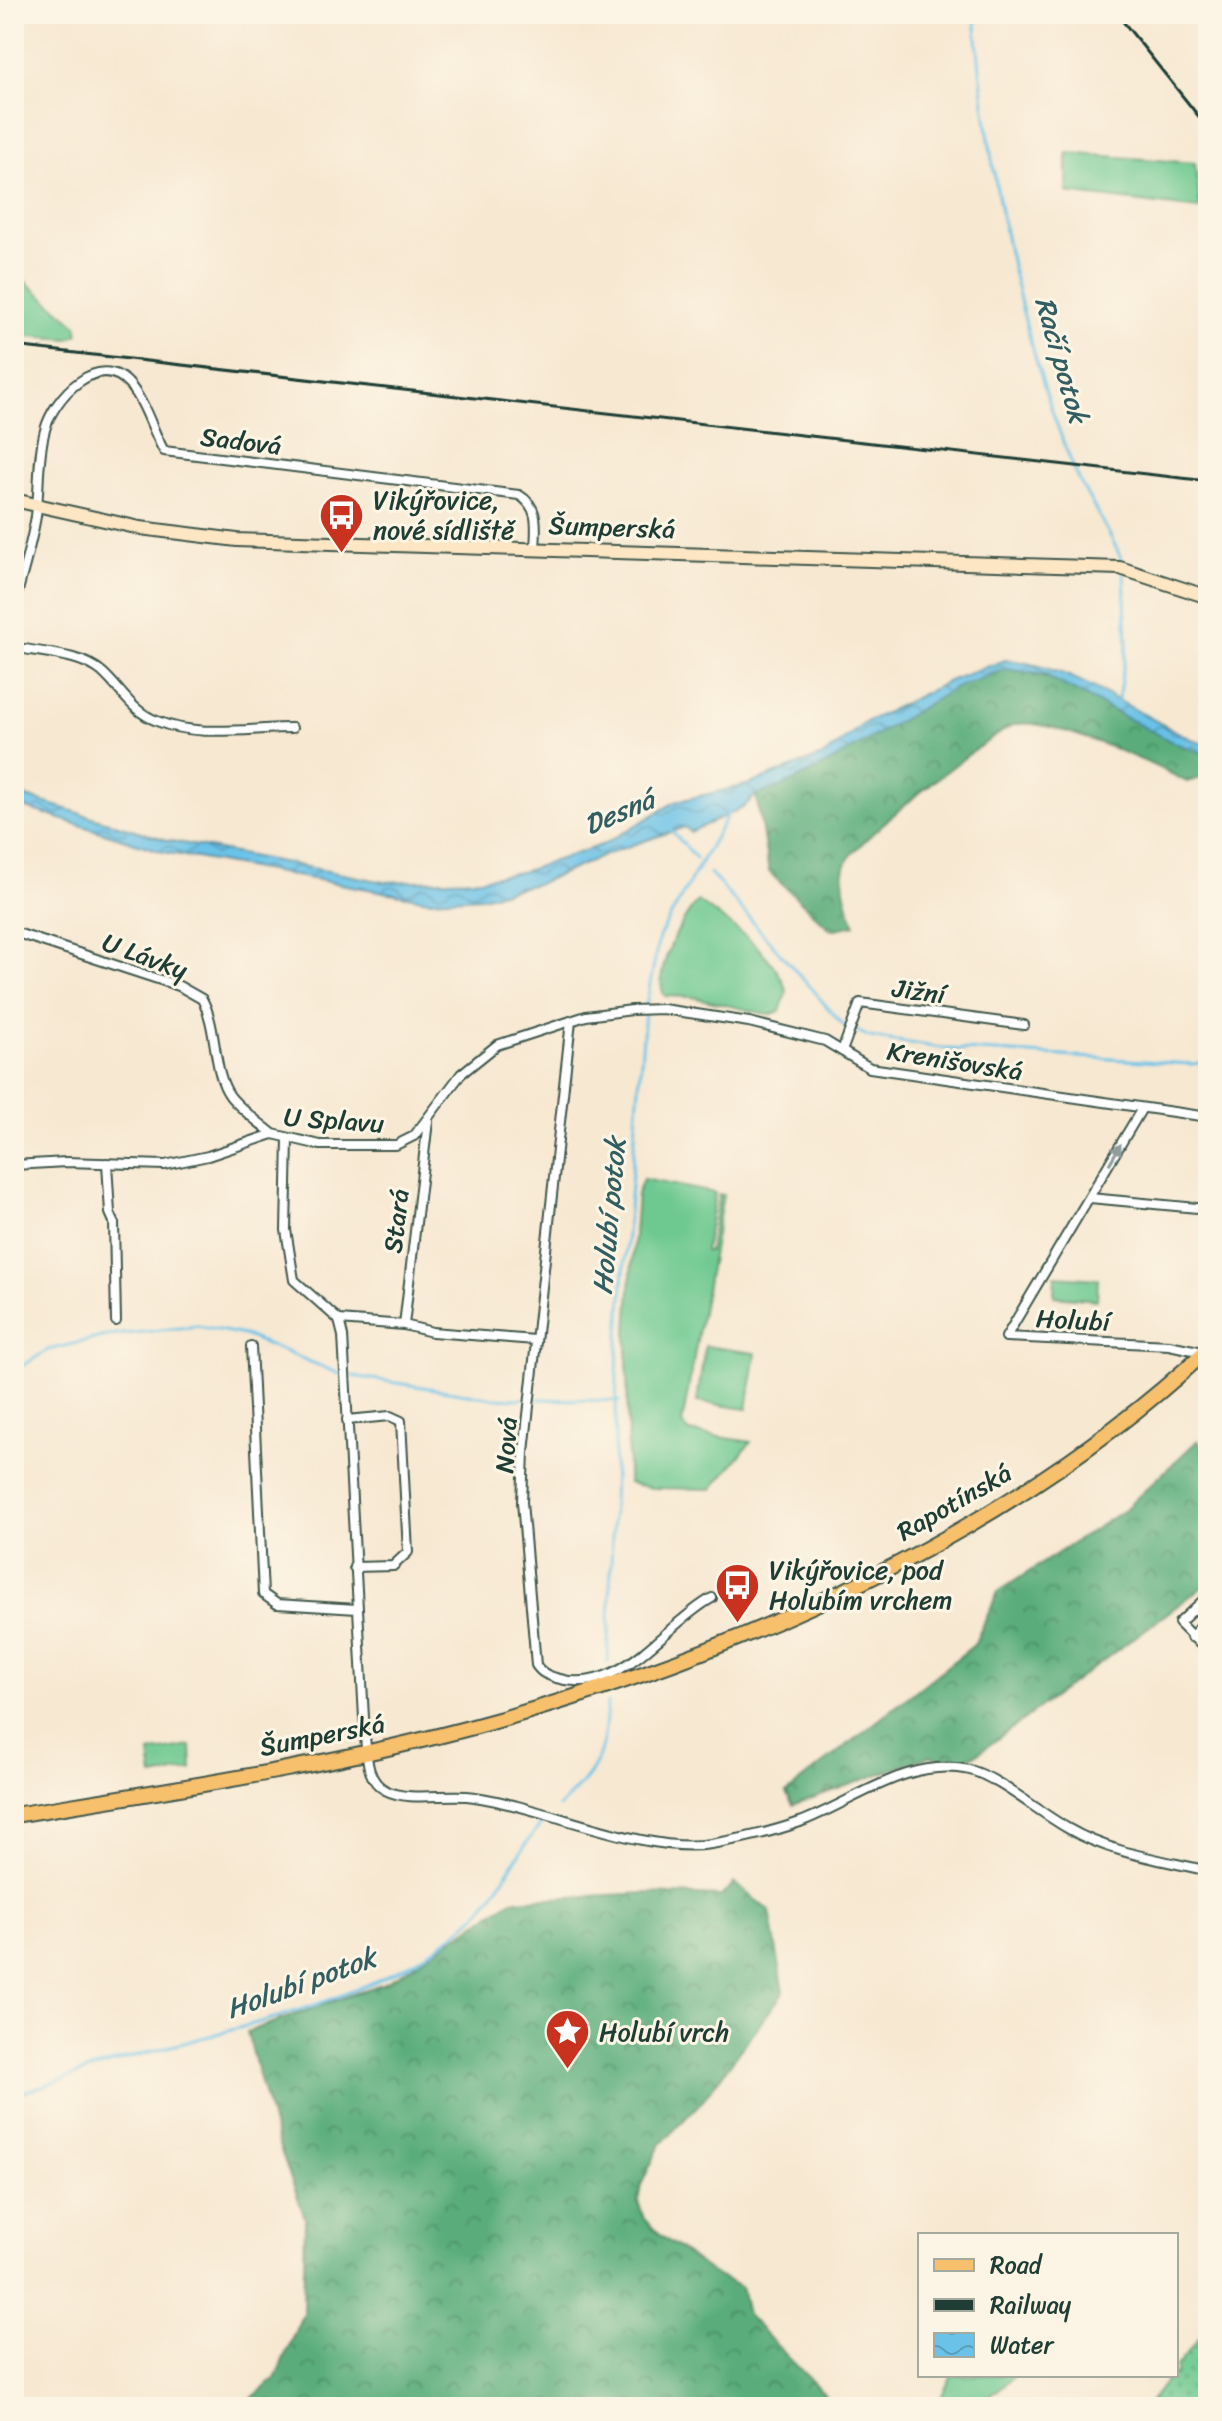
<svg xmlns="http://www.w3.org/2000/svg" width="1222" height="2421" font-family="Sriracha,sans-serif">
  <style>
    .grass { fill: #6ec990; stroke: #468362; stroke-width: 2 }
    .forest { fill: url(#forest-crowns); stroke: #3c7557; stroke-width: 2 }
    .park { fill: url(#park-dots); stroke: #468362; stroke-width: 2 }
    .water { fill: url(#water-waves); stroke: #44808e; stroke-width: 2 }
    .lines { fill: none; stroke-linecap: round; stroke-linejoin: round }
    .stream { stroke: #6ac2e8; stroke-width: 3 }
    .street-casing { stroke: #3f574c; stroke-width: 12 }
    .secondary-casing { stroke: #3f574c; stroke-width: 16 }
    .primary-casing { stroke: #3f574c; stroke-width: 18 }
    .street { stroke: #fff; stroke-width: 8 }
    .secondary { stroke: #fce6c4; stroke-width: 12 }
    .primary { stroke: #f7c06c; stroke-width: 14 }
    .rail { stroke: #1f3d34; stroke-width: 3 }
    .oneway { fill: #8f9e9a }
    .labels { text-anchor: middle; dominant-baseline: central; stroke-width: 6; stroke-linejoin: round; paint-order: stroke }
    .street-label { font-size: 26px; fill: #1f3d34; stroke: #fcf5e5 }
    .poi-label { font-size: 26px; fill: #1f3d34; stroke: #fcf5e5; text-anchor: start }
    .water-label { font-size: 28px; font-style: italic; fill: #325e61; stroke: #fcf5e5 }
  </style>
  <defs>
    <pattern id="forest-crowns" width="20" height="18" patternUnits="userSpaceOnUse" patternTransform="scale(2)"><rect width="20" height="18" fill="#5aad7a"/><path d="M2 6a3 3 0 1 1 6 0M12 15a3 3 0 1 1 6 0" fill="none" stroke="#4a8e65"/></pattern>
    <pattern id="park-dots" width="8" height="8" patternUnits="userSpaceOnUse" patternTransform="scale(2)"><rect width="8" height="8" fill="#6ec990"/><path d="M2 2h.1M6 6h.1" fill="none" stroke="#5aa476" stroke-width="1.8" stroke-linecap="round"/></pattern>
    <pattern id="water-waves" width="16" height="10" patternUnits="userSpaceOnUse" patternTransform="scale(2)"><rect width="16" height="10" fill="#6ac2e8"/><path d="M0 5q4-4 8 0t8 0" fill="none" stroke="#579fbd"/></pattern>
  </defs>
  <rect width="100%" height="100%" fill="#fcf5e5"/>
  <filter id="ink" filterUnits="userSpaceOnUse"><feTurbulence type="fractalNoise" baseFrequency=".0125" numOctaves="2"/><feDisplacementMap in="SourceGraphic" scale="16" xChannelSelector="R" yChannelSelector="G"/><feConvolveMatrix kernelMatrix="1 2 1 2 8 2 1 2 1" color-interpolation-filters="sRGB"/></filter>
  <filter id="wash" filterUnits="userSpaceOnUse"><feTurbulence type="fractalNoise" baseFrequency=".006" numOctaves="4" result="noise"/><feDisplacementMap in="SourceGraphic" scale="32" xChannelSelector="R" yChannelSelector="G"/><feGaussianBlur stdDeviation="1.8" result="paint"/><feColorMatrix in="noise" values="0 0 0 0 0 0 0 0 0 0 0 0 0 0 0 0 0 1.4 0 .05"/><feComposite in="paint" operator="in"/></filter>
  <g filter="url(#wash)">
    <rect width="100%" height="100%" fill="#f7e8d1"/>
    <g class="grass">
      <polygon points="1067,153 1195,163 1200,209 1067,193"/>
      <polygon points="14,278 22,279 77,325 78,334 69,339 14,335"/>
      <path d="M698 901C730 925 773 950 787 991L780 1011 770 1015 692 997 665 996C651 975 682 917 698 901Z"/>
      <polygon points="643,1179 715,1193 705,1251 709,1251 719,1194 723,1195 682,1424 689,1432 751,1442 712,1489 652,1488 628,1483 627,1331 637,1194"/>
      <polygon points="1055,1276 1098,1279 1097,1300 1054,1296"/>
      <polygon points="705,1346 756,1353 747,1409 697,1402"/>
      <polygon points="191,1746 192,1770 153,1777 150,1753"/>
      <polygon points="952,2375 1016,2375 977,2407 936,2407"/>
    </g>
    <g class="forest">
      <path d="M1006 669C1075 674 1143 730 1208 755V776L1187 782C1157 766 1044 714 1014 725 990 734 859 838 848 860 837 880 848 906 855 925L831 930 769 872 756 795C829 774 886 720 953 689 970 681 989 676 1006 669Z"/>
      <polygon points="1198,1440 1208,1462 1208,1583 977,1754 957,1762 930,1756 793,1805 786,1793 974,1645 998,1592 1124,1510"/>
      <polygon points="734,1883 770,1911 784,1992 702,2101 660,2145 641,2185 638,2201 644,2219 660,2235 717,2276 741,2287 747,2315 837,2407 241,2407 275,2379 303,2313 305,2218 276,2137 247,2032 387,1982 512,1900 646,1893 722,1896"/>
    </g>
    <polygon class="park" points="1208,2327 1208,2407 1156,2407 1150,2401 1170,2375 1176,2375 1176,2367"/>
    <path class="water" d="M1005 660C1078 665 1141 720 1208 746V755L1172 742 1045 675 1006 669 953 689 829 763 779 788 756 795 743 808 690 832 685 827 615 851 540 883 481 897 429 900 163 852 14 804V793L167 840 384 882 480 879 525 871 604 844 675 802 750 784 825 755 866 722 949 681Z"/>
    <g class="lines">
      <g class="stream">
        <path d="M975 14C986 158 1018 335 1074 469 1088 502 1112 532 1124 566"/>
        <polyline points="1117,705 1127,645 1124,573"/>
        <polyline points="669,828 696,858"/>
        <polyline points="710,873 843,1025 870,1037 948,1049 1191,1064 1208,1062"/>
        <polyline points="14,1371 48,1350 106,1336 198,1326 244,1335 340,1374"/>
        <polyline points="353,1376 492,1398 522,1399"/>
        <polyline points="539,1399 619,1401"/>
        <polyline points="608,1662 618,1346 645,1011 659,937 728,814"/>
        <path d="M559 1807C598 1769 604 1757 607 1703"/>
        <path d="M14 2095C57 2082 99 2066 142 2054 246 2025 393 1996 473 1918 502 1890 517 1849 545 1820"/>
      </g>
    </g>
  </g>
  <g filter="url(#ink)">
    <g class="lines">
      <defs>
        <g id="street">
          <path d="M14 607C21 577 31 547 36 516 40 487 37 459 45 430 53 398 99 349 130 385 146 404 152 430 164 451L519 495C540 507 536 528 535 549"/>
          <path d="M14 647C41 653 81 654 102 672 122 690 131 711 157 721 196 738 250 728 292 728"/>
          <path d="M14 932 179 986 202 999C218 1028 212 1071 230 1096 242 1111 259 1122 273 1134"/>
          <path d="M571 1021 524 1452 522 1502 536 1665C541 1673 547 1675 556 1678 620 1698 663 1625 712 1598"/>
          <polyline points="842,1051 860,1003 1024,1025"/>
          <polyline points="1141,1110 1006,1337 1169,1345 1203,1352"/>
          <polyline points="428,1121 404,1325 432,1332 535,1340"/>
          <path d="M288 1139 286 1230 294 1280 339 1320 343 1336 365 1736C367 1755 366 1780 385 1790 410 1803 448 1792 475 1797 545 1807 646 1855 711 1844 741 1839 772 1832 800 1822 854 1802 908 1756 970 1770 996 1776 1043 1815 1069 1829 1110 1853 1163 1860 1208 1871"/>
          <polyline points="107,1163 110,1213 114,1222 116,1321"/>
          <polyline points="14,1165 66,1162 165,1165 208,1156 273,1134 320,1145 396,1145 414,1136 461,1074 497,1045 586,1016 632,1010 663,1009 749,1022 825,1041 870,1068 1208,1117"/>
          <polyline points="1090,1198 1208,1209"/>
          <polyline points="339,1320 404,1325"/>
          <polyline points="251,1346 263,1594 277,1604 357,1609"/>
          <polyline points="347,1420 390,1416 401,1421 408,1552 393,1566 354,1567"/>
          <polyline points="1208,1596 1179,1623 1208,1652"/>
          <polyline points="1191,1637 1204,1622"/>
        </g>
        <polyline id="secondary" points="14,500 140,528 237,540 1120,568 1208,597"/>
        <path id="primary" d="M14 1815C175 1789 338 1765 495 1721 751 1648 1012 1532 1208 1349"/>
      </defs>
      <use href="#street" class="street-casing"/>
      <use href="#secondary" class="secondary-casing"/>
      <use href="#primary" class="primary-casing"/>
      <use href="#street" class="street"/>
      <use href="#secondary" class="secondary"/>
      <use href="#primary" class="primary"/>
      <g class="rail">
        <polyline points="1117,14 1208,128"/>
        <polyline points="14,346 1208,481"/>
      </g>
    </g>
    <defs><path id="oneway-solid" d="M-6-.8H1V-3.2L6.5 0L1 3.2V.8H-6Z" transform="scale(2)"/></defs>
    <use class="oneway" href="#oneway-solid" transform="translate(1115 1154) rotate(-60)"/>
  </g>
  <defs>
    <symbol id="bus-pin" viewBox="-11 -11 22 30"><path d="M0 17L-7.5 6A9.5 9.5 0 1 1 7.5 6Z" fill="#c8321e" stroke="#fcf5e5"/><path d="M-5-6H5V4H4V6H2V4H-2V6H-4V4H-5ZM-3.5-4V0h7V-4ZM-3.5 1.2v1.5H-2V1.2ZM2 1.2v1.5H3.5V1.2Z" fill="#fff"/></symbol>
    <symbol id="sight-pin" viewBox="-11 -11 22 30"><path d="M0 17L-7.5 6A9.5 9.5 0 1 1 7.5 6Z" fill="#c8321e" stroke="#fcf5e5"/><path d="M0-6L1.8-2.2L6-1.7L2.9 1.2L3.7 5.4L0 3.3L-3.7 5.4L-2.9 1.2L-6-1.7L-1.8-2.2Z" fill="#fff"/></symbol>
  </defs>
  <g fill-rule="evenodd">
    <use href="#bus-pin" x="316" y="490" width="51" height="69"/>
    <use href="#bus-pin" x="712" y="1560" width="51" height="69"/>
    <use href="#sight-pin" x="542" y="2006" width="51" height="69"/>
  </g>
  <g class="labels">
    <g class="street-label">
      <text transform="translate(241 441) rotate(7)">Sadová</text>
      <text transform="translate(612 527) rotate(2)">Šumperská</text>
      <text transform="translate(145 956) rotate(20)">U Lávky</text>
      <text transform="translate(919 991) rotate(8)">Jižní</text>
      <text transform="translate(955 1061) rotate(9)">Krenišovská</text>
      <text transform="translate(334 1120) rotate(4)">U Splavu</text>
      <text transform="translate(396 1221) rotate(-83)">Stará</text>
      <text transform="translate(1073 1320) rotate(3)">Holubí</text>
      <text transform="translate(506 1445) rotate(-86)">Nová</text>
      <text transform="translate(954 1502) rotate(-30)">Rapotínská</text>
      <text transform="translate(322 1735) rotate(-11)">Šumperská</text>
    </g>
    <g class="poi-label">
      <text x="373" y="500">Vikýřovice,<tspan x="373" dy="30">nové sídliště</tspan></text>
      <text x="769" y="1570">Vikýřovice, pod<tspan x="769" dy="30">Holubím vrchem</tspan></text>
      <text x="599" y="2032">Holubí vrch</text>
    </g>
    <g class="water-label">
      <text transform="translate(1062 360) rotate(74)">Račí potok</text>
      <text transform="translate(619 812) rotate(-23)">Desná</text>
      <text transform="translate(609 1216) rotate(-85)">Holubí potok</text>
      <text transform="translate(301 1983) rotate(-20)">Holubí potok</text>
    </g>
  </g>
  <rect width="1222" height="2421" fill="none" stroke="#fcf5e5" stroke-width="48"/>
  <rect x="918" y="2233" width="260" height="144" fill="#fcf5e5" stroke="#a4ab9e" stroke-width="2"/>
  <rect x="934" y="2259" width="40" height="12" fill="#f7c06c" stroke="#a4ab9e" stroke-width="2"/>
  <text x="990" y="2273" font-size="24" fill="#1f3d34">Road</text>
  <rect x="934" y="2299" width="40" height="12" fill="#1f3d34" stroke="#a4ab9e" stroke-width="2"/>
  <text x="990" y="2313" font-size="24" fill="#1f3d34">Railway</text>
  <rect x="934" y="2333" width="40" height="24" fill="url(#water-waves)" stroke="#a4ab9e" stroke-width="2"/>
  <text x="990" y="2353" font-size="24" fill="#1f3d34">Water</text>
</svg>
